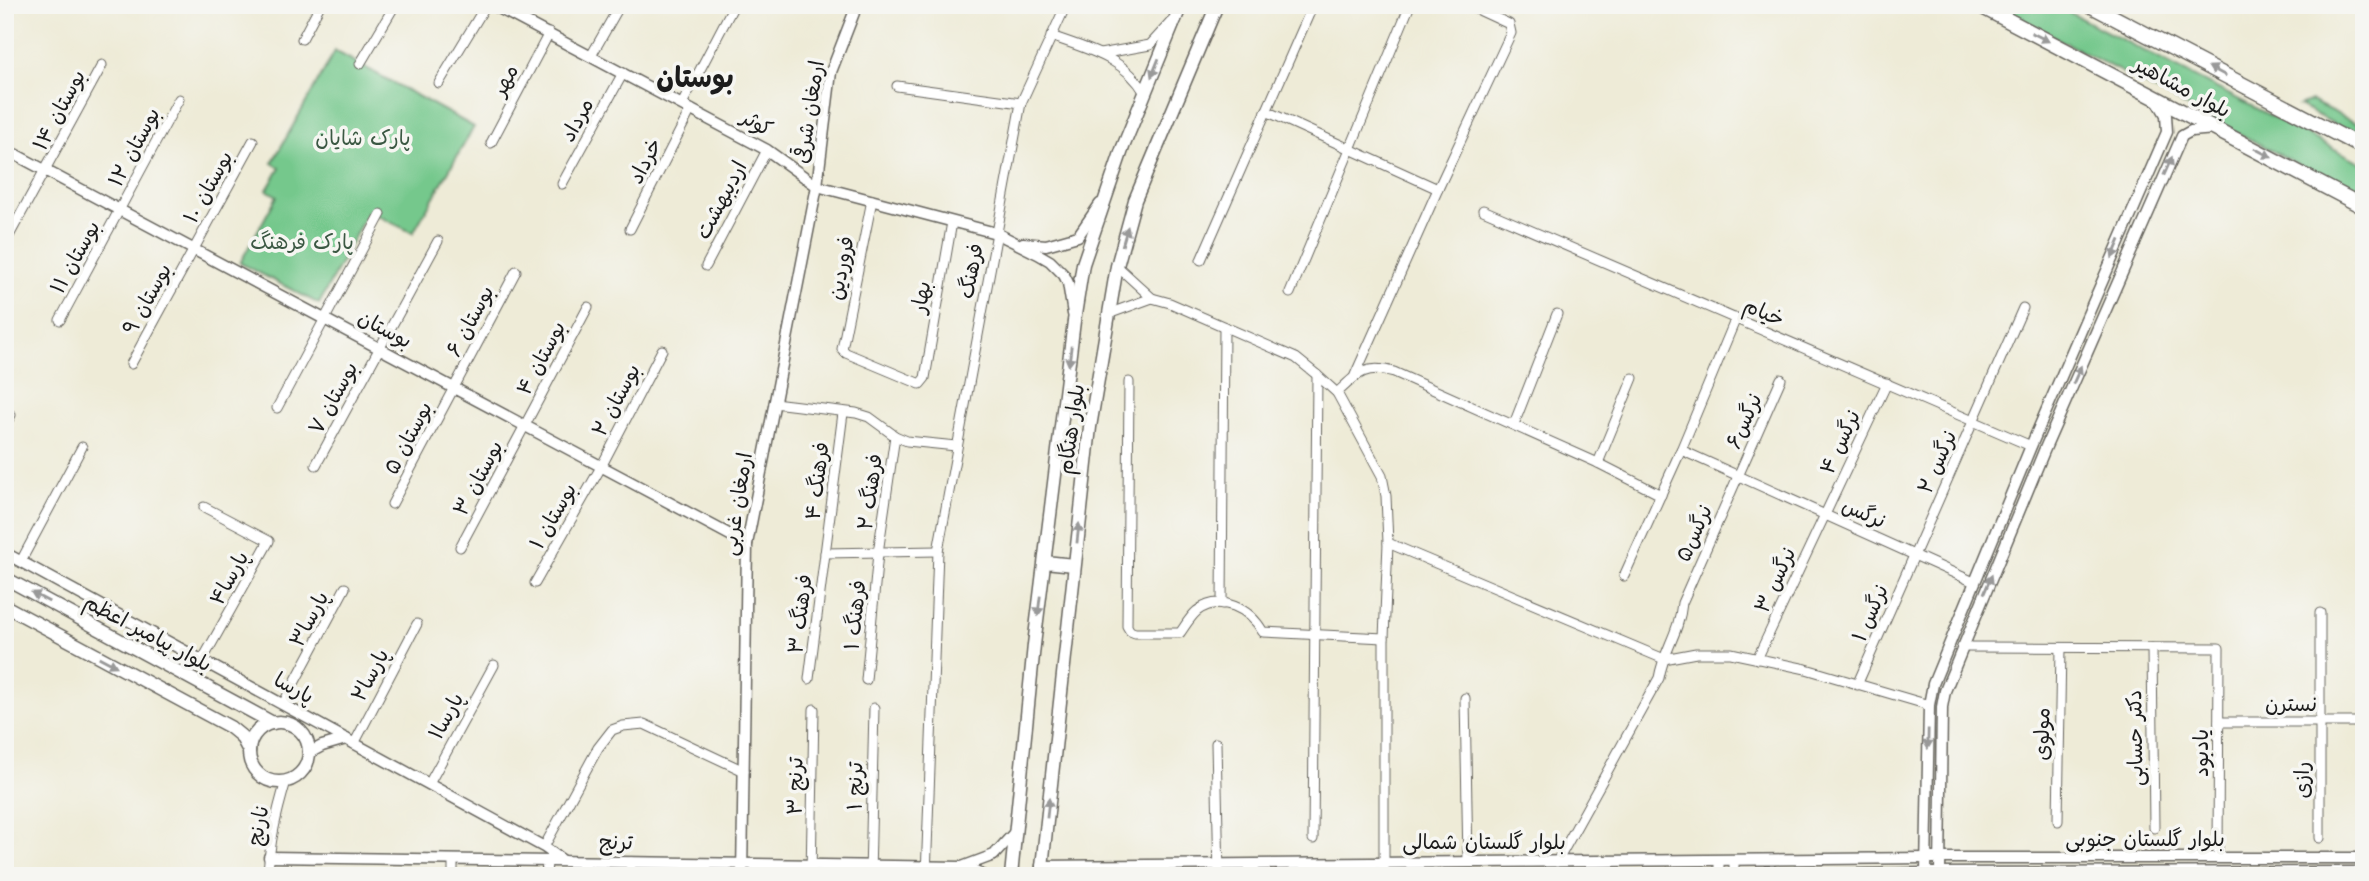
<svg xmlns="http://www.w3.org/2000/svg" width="2369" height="881" font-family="'Comic Neue','Playpen Sans Arabic',sans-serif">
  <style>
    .green { fill: #75c88c; stroke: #487254; stroke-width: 2 }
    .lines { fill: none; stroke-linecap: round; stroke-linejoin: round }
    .minor-casing { stroke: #66645d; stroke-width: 11 }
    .tertiary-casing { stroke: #66645d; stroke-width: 13 }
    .secondary-casing { stroke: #66645d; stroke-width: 15 }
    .primary-casing { stroke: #66645d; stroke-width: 17 }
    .minor { stroke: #fff; stroke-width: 9 }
    .tertiary { stroke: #fff; stroke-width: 10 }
    .secondary { stroke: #fff; stroke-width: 12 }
    .primary { stroke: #fff; stroke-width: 14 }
    .oneway { fill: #999 }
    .labels { text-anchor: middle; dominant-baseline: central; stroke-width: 7; stroke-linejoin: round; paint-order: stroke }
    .street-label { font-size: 21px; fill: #1c1c1c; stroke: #f6f6f2 }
    .park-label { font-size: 21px; fill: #3b5843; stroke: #f6f6f2 }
    .district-label { font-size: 28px; font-weight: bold; fill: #1c1c1c; stroke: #f6f6f2 }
  </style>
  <rect width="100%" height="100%" fill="#f6f6f2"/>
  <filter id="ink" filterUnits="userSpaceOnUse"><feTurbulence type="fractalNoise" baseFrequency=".0143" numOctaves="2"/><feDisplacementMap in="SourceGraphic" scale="14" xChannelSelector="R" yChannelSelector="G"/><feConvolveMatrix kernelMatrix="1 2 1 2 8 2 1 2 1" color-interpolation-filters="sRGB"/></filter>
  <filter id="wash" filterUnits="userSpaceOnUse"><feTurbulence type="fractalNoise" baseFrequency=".00686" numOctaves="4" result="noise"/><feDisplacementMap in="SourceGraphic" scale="28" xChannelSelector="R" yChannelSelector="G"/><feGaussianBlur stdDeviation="1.57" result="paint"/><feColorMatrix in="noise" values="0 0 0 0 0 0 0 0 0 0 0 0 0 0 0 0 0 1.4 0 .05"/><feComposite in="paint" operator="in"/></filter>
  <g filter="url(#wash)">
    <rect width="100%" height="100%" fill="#eeebd7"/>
    <g class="green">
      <polygon points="1993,5 2055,5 2364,164 2364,199"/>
      <polygon points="335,51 474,127 413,233 368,211 319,304 240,263 277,196 267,190 280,168 272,163"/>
      <polygon points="2311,101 2364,127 2364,139 2299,106"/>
    </g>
  </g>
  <g filter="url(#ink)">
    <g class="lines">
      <defs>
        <g id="minor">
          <polyline points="222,7 223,5"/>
          <path d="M1051 36C1087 49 1125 58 1145 93"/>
          <polyline points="302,39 320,5"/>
          <polyline points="1100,54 1150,45 1171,22"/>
          <polyline points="591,56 620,5"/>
          <polyline points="360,64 395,5"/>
          <polyline points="5,68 7,64"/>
          <polyline points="439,83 486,5"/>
          <polyline points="897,86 1021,103"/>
          <polyline points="682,104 734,5"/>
          <polyline points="1266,111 1438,189"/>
          <polyline points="491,143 549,33"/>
          <polyline points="562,184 623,73"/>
          <polyline points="872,200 842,349 846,353 920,384 925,378 952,222"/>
          <polyline points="1483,210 2031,446"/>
          <polyline points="630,229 691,109"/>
          <polyline points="5,243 102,65"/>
          <polyline points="1201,260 1313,5"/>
          <polyline points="706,266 767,150"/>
          <polyline points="1117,266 1152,298 1170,303 1296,358 1317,375 1337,393 1382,476 1386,496 1388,543 1384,638 1384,876"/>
          <polyline points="1290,293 1410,5"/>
          <polyline points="1108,314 1152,298"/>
          <polyline points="60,320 179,99"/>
          <polyline points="131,364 253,141"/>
          <polyline points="1355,375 1438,189 1511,33 1509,24 1468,5"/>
          <path d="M1129 382 1127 626 1130 631 1135 633H1180C1185 626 1190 617 1197 611 1221 593 1250 609 1263 632L1384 638"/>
          <path d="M1337 393C1357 374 1365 364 1394 372L1598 463 1661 495"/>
          <polyline points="774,403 856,413 869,417 895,436 907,441 956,446"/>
          <polyline points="277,408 381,214"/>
          <polyline points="1514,424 1557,314"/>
          <polyline points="5,425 11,415"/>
          <polyline points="1681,450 1974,582"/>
          <polyline points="1598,463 1633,378"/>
          <polyline points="316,465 438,241"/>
          <polyline points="392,504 516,271"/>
          <polyline points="1388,543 1664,659 1696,653 1731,653 1806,669 1929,705"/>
          <polyline points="460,547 588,307"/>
          <polyline points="825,553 938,551"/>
          <polyline points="21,561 82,447"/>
          <polyline points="1624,576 1681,450 1736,318"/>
          <polyline points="535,583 601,467 662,350"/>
          <polyline points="1222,604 1224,327"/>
          <polyline points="1962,647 2219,648 2218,858"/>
          <polyline points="2152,648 2154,828"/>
          <polyline points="203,659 269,541 204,507"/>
          <polyline points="1757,659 1887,383"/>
          <polyline points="809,679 843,413"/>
          <polyline points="866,680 878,553 895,436"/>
          <polyline points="1857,685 2023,308"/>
          <polyline points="1465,698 1468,862"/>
          <polyline points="283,704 345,588"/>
          <polyline points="2219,722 2363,722"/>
          <polyline points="1216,743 1219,876"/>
          <polyline points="354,744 417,624"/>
          <polyline points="429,784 494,665"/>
          <polyline points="2058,821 2061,648"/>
          <polyline points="2320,838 2320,613"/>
          <polyline points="1313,839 1317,375"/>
          <polyline points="544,847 598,748 612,730 623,726 644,724 744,771"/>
          <polyline points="1734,860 1734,876"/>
          <path d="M1557 862 1659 678C1664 649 1679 634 1682 603L1781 379"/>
          <path d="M268 876C269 843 277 812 286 781"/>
          <polyline points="453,876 453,860"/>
          <polyline points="546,876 547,862"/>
          <polyline points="630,876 631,862"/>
          <polyline points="811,876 814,709"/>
          <polyline points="870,876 874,708"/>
          <polyline points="926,876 938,551 1021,103 1066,5"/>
          <polyline points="1719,876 1719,860"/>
        </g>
        <g id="tertiary">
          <polyline points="493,5 767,150 817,186 996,233 1038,254 1050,261 1064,275 1068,283 1073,314"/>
          <polyline points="5,7 13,5"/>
          <polyline points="5,149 747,544"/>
          <polyline points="1023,243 1046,245 1078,236 1100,204"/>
          <polyline points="5,553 544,847 562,860"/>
          <polyline points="309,753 322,746 346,739"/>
          <polyline points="269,857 962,867 994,855 1014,833"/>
          <polyline points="1041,866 1927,858 2364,858"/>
          <polyline points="962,867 985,876"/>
          <polyline points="1926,873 1929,705 1933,684 2031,446 2167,132 2166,115 2156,98"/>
          <polyline points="1940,873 1942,707 1945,691 2044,451 2182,136 2191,131 2215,129"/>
          <polyline points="742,876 747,544 817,186 831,72 857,5"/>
          <polyline points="1744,876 1926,873 2364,872"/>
        </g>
        <g id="secondary">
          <polyline points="1045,562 1074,565"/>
          <polyline points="5,578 273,723"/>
          <polyline points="5,606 230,727 241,736 249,751"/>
          <circle cx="279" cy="752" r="30"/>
          <polyline points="1011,876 1034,645 1074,321 1083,264 1123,147 1181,5"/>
          <polyline points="1041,876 1090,427 1117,266 1135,200 1217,5"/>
        </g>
        <g id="primary">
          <polyline points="1979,5 2364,207"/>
          <polyline points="2090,5 2364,148"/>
        </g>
      </defs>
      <use href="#minor" class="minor-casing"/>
      <use href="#tertiary" class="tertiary-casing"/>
      <use href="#secondary" class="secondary-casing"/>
      <use href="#primary" class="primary-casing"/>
      <use href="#minor" class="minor"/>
      <use href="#tertiary" class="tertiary"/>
      <use href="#secondary" class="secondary"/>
      <use href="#primary" class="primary"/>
    </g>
    <defs><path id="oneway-solid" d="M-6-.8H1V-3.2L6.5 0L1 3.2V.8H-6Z" transform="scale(1.75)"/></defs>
    <g class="oneway">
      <use href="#oneway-solid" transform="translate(2040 37) rotate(27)"/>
      <use href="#oneway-solid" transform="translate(1155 68) rotate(112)"/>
      <use href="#oneway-solid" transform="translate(2217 71) rotate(-152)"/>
      <use href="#oneway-solid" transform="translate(2263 153) rotate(28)"/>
      <use href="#oneway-solid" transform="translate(2168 166) rotate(-66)"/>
      <use href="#oneway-solid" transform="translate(1125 236) rotate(-74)"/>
      <use href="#oneway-solid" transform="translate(2116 249) rotate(113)"/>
      <use href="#oneway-solid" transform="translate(1070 356) rotate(97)"/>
      <use href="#oneway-solid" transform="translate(2077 375) rotate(-66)"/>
      <use href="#oneway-solid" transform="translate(1078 533) rotate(-84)"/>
      <use href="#oneway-solid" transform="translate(1988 584) rotate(-67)"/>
      <use href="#oneway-solid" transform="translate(40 597) rotate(-152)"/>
      <use href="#oneway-solid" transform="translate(1039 606) rotate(97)"/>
      <use href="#oneway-solid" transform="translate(108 662) rotate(28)"/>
      <use href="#oneway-solid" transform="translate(1928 739) rotate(91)"/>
      <use href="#oneway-solid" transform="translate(1048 808) rotate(-84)"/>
    </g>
  </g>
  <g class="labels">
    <g class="street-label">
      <text transform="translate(505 80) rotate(-62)">مهر</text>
      <text transform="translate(2182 87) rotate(28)">بلوار مشاهیر</text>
      <text transform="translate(59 110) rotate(-62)">بوستان ۱۴</text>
      <text transform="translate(809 112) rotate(-81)">ارمغان شرقی</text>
      <text transform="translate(577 120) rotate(-61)">مرداد</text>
      <text transform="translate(757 123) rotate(29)">کوثر</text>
      <text transform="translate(134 147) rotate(-62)">بوستان ۱۲</text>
      <text transform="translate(645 161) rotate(-63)">خرداد</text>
      <text transform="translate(208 187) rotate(-61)">بوستان ۱۰</text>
      <text transform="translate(721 200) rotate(-62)">اردیبهشت</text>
      <text transform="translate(75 257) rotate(-61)">بوستان ۱۱</text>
      <text transform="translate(841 268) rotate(-79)">فروردین</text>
      <text transform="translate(971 271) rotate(-79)">فرهنگ</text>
      <text transform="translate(921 297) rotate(-80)">بهار</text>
      <text transform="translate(147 299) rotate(-61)">بوستان ۹</text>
      <text transform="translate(1764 312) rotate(23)">خیام</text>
      <text transform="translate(470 321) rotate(-62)">بوستان ۶</text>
      <text transform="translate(385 329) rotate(28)">بوستان</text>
      <text transform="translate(541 358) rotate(-62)">بوستان ۴</text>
      <text transform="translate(333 398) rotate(-61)">بوستان ۷</text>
      <text transform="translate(616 400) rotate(-62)">بوستان ۲</text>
      <text transform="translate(1744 421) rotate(-66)">نرگس۶</text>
      <text transform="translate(1071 429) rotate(-82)">بلوار هنگام</text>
      <text transform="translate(408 438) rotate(-62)">بوستان ۵</text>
      <text transform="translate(1840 442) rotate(-65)">نرگس ۴</text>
      <text transform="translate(1937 462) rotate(-66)">نرگس ۲</text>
      <text transform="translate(478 478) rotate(-62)">بوستان ۳</text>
      <text transform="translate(817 481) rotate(-83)">فرهنگ ۴</text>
      <text transform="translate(870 492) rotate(-82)">فرهنگ ۲</text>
      <text transform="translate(737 504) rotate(-81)">ارمغان غربی</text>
      <text transform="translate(1864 513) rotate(24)">نرگس</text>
      <text transform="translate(553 516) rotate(-60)">بوستان ۱</text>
      <text transform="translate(1694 533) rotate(-66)">نرگس۵</text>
      <text transform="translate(229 578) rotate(-61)">پارسا۴</text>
      <text transform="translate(1775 580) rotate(-65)">نرگس ۳</text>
      <text transform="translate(1870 613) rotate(-66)">نرگس ۱</text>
      <text transform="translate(800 614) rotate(-83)">فرهنگ ۳</text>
      <text transform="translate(855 615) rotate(-84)">فرهنگ ۱</text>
      <text transform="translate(309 619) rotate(-62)">پارسا۳</text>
      <text transform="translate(148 633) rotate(28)">بلوار پیامبر اعظم</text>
      <text transform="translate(370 675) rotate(-62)">پارسا۲</text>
      <text transform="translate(294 688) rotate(29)">پارسا</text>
      <text x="2291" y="704">نسترن</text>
      <text transform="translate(446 716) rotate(-61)">پارسا۱</text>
      <text transform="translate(2042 734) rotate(-89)">مولوی</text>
      <text transform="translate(2135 738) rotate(-91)">دکتر حسابی</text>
      <text transform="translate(2201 753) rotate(-90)">یادبود</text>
      <text transform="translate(2302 780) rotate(-90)">رازی</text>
      <text transform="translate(795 786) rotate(-89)">ترنج ۳</text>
      <text transform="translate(855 786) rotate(-89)">ترنج ۱</text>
      <text transform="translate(258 825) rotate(-79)">نارنج</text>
      <text x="2145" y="839">بلوار گلستان جنوبی</text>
      <text transform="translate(616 842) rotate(1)">ترنج</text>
      <text x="1484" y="842">بلوار گلستان شمالی</text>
    </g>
    <g class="park-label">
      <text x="363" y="138">پارک شایان</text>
      <text x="302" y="242">پارک فرهنگ</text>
    </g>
    <g class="district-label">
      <text x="695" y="78">بوستان</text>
    </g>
  </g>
  <rect width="2369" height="881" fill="none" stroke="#f6f6f2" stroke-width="28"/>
</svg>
